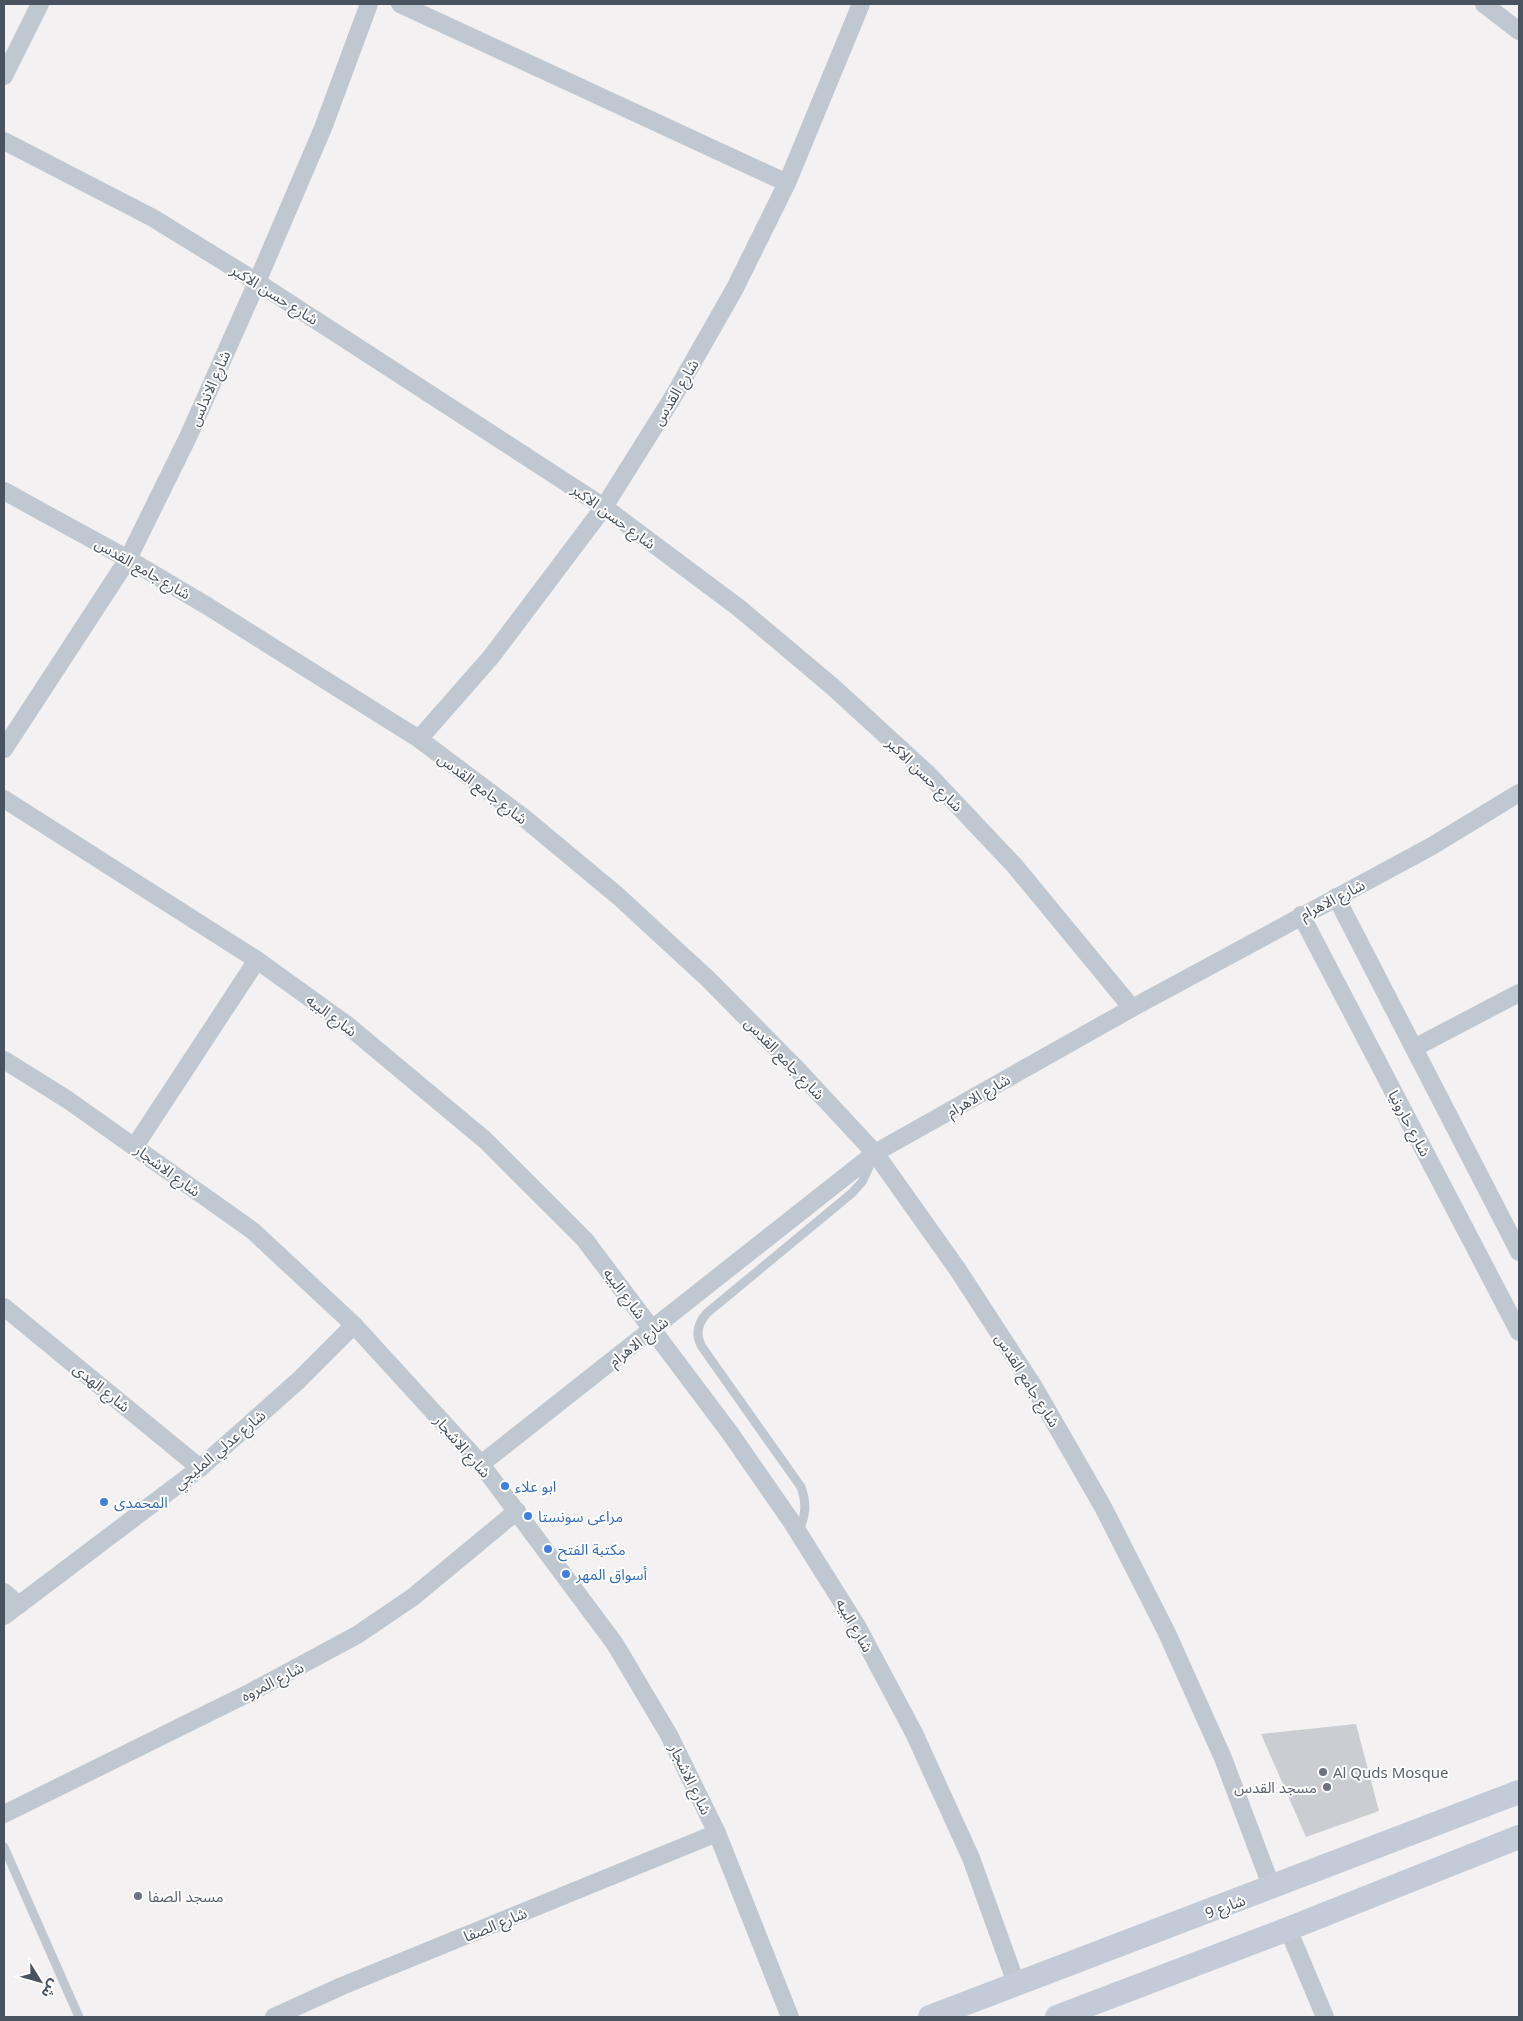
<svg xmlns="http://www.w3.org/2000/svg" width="1523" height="2021" font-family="'Noto Sans','Noto Sans Arabic',sans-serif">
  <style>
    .building { fill: #cbcdd3 }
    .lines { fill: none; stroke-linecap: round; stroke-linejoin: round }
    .lane { stroke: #bfc8d0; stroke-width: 9 }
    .street { stroke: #bfc8d0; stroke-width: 18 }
    .secondary { stroke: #c2cbd7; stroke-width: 24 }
    .shop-dot { fill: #3f7fe0; stroke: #fff; stroke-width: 2 }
    .worship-dot { fill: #6b7280; stroke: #fff; stroke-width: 2 }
    .labels { text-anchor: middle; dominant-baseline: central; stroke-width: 4; stroke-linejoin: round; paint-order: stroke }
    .street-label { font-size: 15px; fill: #49535f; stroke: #fff }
    .shop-label { font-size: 15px; fill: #366cbe; stroke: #fff; text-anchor: start }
    .worship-label { font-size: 15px; fill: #5b616d; stroke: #fff; text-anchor: start }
  </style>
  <rect width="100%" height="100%" fill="#f3f1f1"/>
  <polygon class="building" points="1356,1724 1379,1811 1306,1837 1261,1734"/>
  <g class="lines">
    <g class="lane">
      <path d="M798 1532C806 1516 807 1504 801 1487L702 1347C695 1335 697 1324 707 1313L852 1193 862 1182 873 1158"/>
      <polyline points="4,1847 79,2017"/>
    </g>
    <g class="street">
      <polyline points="400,4 787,183"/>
      <polyline points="1484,4 1519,31"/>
      <polyline points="4,76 40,4"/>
      <polyline points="4,141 153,218 257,282 604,507 739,608 833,687 928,774 1014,865 1132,1008"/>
      <polyline points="4,491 128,559 209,607 419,739 523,817 618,896 708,979 794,1066 875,1153 958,1270 1034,1387 1103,1507 1166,1631 1223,1758 1272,1888"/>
      <polyline points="419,739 491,657 604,507 673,397 734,290 787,183 861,4"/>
      <polyline points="4,749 128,559 189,435 257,282 323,128 369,4"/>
      <polyline points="4,799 257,960 346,1024 485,1140 585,1240 730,1433 791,1521 857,1626 914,1733 971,1858 1016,1983"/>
      <polyline points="1336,897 1519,1252"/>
      <polyline points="1301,915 1519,1332"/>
      <polyline points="1414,1048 1519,993"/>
      <polyline points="4,1060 68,1100 253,1231 354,1325 481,1464 615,1644 669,1735 717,1833 790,2017"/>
      <polyline points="135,1146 257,960"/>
      <polyline points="4,1307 200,1468"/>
      <polyline points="481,1464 875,1153 1132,1008 1432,846 1519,793"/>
      <polyline points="4,1592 19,1605"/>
      <polyline points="4,1616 200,1468 299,1380 354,1325"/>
      <polyline points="4,1814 251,1692 357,1635 413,1597 517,1511"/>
      <polyline points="1288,1929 1325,2017"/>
      <polyline points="274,2017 342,1986 717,1833"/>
    </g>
    <g class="secondary">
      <polyline points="930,2017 1519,1792"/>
      <polyline points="1057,2017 1288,1929 1519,1837"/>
    </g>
  </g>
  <g class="shop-dot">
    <circle cx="505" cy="1486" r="5"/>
    <circle cx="104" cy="1502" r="5"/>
    <circle cx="528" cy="1516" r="5"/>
    <circle cx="548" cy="1549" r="5"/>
    <circle cx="566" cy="1574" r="5"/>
  </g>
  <g class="worship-dot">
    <circle cx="1323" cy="1772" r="5"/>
    <circle cx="1327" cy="1787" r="5"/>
    <circle cx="138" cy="1896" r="5"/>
  </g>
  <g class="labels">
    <g class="street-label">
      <text transform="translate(275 294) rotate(32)">شارع حسن الاكبر</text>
      <text transform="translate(209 388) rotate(-66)">شارع الاندلس</text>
      <text transform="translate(675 392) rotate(-59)">شارع القدس</text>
      <text transform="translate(614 516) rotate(36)">شارع حسن الاكبر</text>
      <text transform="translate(143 568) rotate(30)">شارع جامع القدس</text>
      <text transform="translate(925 774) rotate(44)">شارع حسن الاكبر</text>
      <text transform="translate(483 788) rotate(37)">شارع جامع القدس</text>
      <text transform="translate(1332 899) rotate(-27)">شارع الاهرام</text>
      <text transform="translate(332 1015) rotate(37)">شارع البيه</text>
      <text transform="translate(785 1058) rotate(46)">شارع جامع القدس</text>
      <text transform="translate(978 1095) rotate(-30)">شارع الاهرام</text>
      <text transform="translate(1410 1123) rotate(62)">شارع حارونيا</text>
      <text transform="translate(168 1170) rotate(36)">شارع الاشجار</text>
      <text transform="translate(625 1293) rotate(53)">شارع البيه</text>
      <text transform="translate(638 1341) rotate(-38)">شارع الاهرام</text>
      <text transform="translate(1028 1380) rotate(58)">شارع جامع القدس</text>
      <text transform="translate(102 1387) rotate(39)">شارع الهدى</text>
      <text transform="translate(463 1446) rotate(49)">شارع الاشجار</text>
      <text transform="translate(219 1449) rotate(-40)">شارع عدلي المليجي</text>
      <text transform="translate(855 1625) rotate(60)">شارع البيه</text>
      <text transform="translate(272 1681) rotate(-27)">شارع المروه</text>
      <text transform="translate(691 1779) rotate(64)">شارع الاشجار</text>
      <text transform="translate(1225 1906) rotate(-20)">شارع 9</text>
      <text transform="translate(495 1924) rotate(-22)">شارع الصفا</text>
    </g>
    <g class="shop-label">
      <text x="515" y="1486">ابو علاء</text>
      <text x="114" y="1502">المحمدى</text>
      <text x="538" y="1516">مراعى سونستا</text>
      <text x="558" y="1549">مكتبة الفتح</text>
      <text x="576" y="1574">أسواق المهر</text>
    </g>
    <g class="worship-label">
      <text x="1333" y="1772">Al Quds Mosque</text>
      <text x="1317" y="1787" text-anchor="end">مسجد القدس</text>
      <text x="148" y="1896">مسجد الصفا</text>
    </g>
  </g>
  <rect width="1523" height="2021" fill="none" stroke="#49535f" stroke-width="10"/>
  <g transform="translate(40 1981) rotate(127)" stroke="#ffffff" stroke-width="4" paint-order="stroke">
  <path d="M0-4L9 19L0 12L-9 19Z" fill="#49535f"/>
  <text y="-8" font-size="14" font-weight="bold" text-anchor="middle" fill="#49535f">ش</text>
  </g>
</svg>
